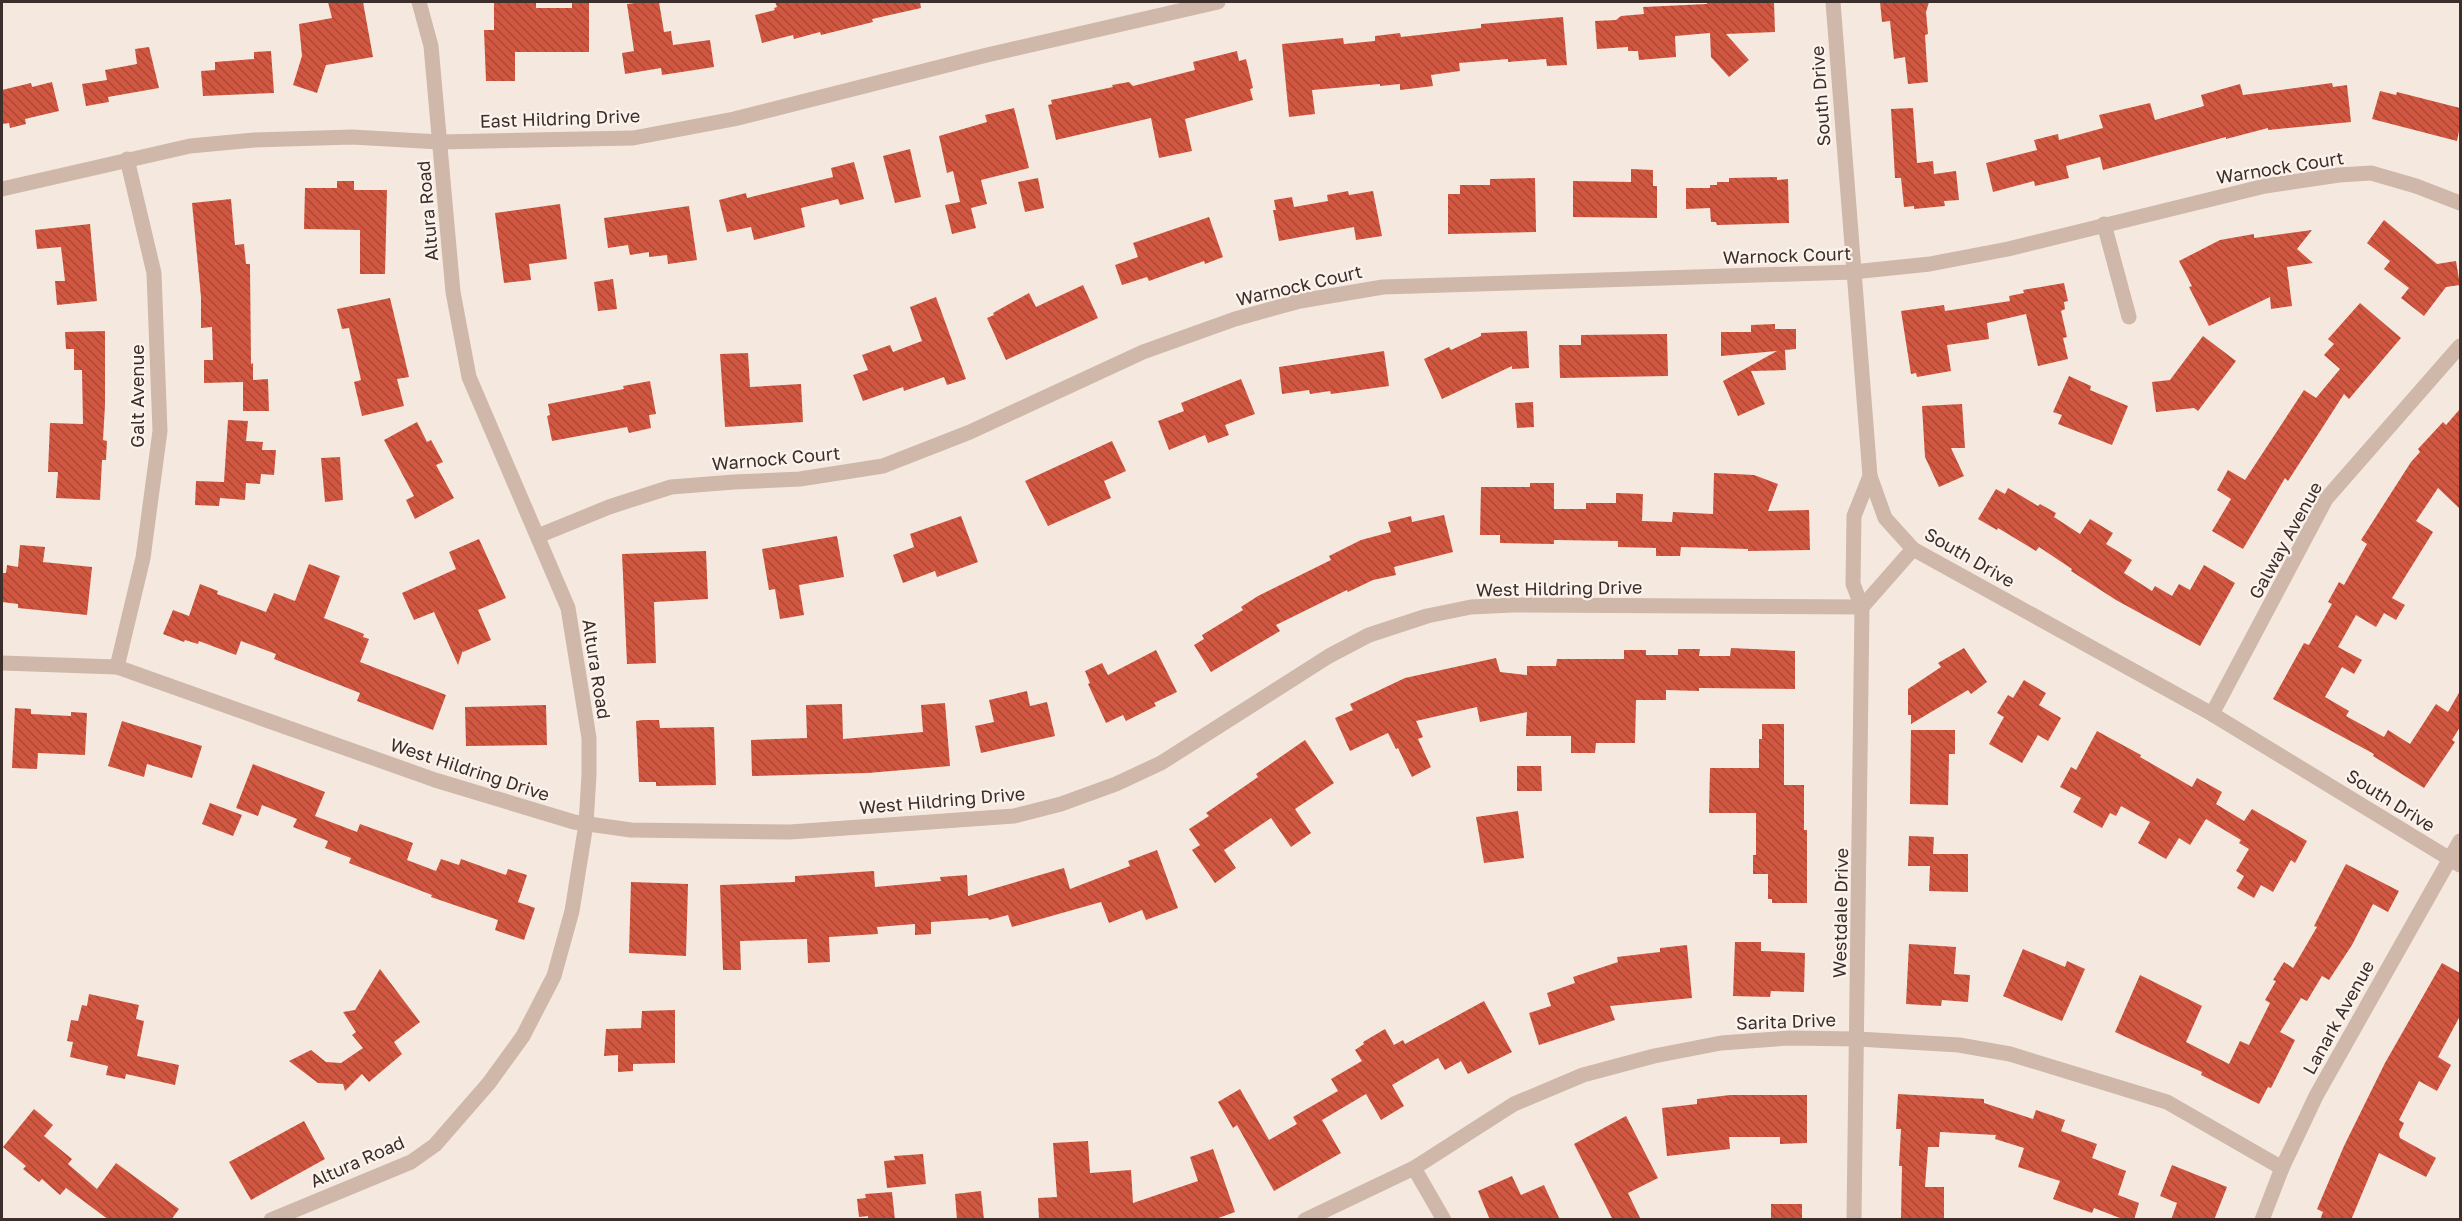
<svg xmlns="http://www.w3.org/2000/svg" width="2462" height="1221" font-family="'Golos Text',sans-serif">
  <style>
    .building { fill: url(#building-back-hatch) }
    .lines { fill: none; stroke-linecap: round; stroke-linejoin: round }
    .minor { stroke: #cfb7a9; stroke-width: 15 }
    .labels { text-anchor: middle; dominant-baseline: central; stroke-width: 4.5; stroke-linejoin: round; paint-order: stroke }
    .street-label { font-size: 18px; fill: #3c2e2a; stroke: #fcf3ed }
  </style>
  <defs>
    <pattern id="building-back-hatch" width="6" height="6" patternUnits="userSpaceOnUse" patternTransform="scale(1.5)"><rect width="6" height="6" fill="#d15741"/><path d="M-1 5l2 2M0 0l6 6M5-1l2 2" fill="none" stroke="#ab4837"/></pattern>
  </defs>
  <rect width="100%" height="100%" fill="#f5e9df"/>
  <g class="building">
    <polygon points="328,2 363,2 373,57 326,65 317,93 293,85 302,56 299,24 332,18"/>
    <polygon points="494,2 536,2 536,8 572,8 572,2 589,2 589,52 515,52 515,81 486,81 484,30 494,30"/>
    <polygon points="643,2 659,2 664,32 671,31 673,45 710,40 714,67 662,75 661,68 625,74 622,53 634,51 627,4"/>
    <polygon points="775,2 920,2 921,8 872,19 873,22 821,35 820,32 794,39 793,35 762,43 755,15 775,10 774,8 777,7"/>
    <polygon points="1707,2 1774,2 1775,32 1726,34 1749,60 1729,77 1711,57 1710,33 1675,36 1676,57 1639,60 1638,51 1628,51 1628,47 1597,49 1595,21 1616,20 1621,16 1644,14 1643,7 1707,4"/>
    <polygon points="1880,2 1929,2 1926,12 1928,34 1925,35 1928,82 1908,84 1905,57 1894,59 1890,21 1882,22"/>
    <polygon points="1563,17 1567,65 1547,66 1546,59 1508,62 1508,59 1459,63 1460,71 1431,75 1433,86 1400,90 1400,84 1380,86 1380,84 1312,90 1315,114 1289,117 1282,44 1343,38 1344,44 1375,41 1375,36 1400,33 1401,37 1481,28 1481,24"/>
    <polygon points="149,47 159,88 108,97 109,102 86,106 82,84 107,80 105,70 137,64 135,49"/>
    <polygon points="271,51 274,93 203,96 201,71 215,70 215,62 254,59 254,52"/>
    <polygon points="1237,51 1239,61 1246,59 1253,88 1250,89 1253,100 1185,119 1192,151 1159,158 1151,118 1056,140 1048,105 1052,104 1051,100 1113,87 1112,85 1129,82 1133,86 1195,70 1193,62"/>
    <polygon points="52,82 59,111 25,119 26,124 10,128 9,123 2,124 2,90 31,83 32,87"/>
    <polygon points="2332,83 2333,87 2347,85 2351,122 2268,130 2268,128 2226,139 2226,137 2103,170 2100,157 2066,166 2069,178 2035,186 2034,181 1993,192 1986,163 2037,150 2034,140 2058,134 2059,140 2103,128 2099,115 2150,103 2155,120 2204,106 2201,95 2240,84 2243,95"/>
    <polygon points="2380,91 2396,95 2397,92 2460,108 2460,126 2457,141 2372,119"/>
    <polygon points="1014,108 1029,168 981,180 987,204 971,208 976,228 952,234 945,205 960,202 953,171 947,173 939,136 987,122 985,115"/>
    <polygon points="1913,108 1917,163 1933,161 1934,174 1956,171 1959,200 1944,201 1945,206 1914,209 1914,206 1904,207 1901,178 1895,178 1891,109"/>
    <polygon points="910,149 921,197 895,203 883,156"/>
    <polygon points="854,162 864,199 840,205 838,199 801,208 805,227 754,240 751,227 727,232 719,200 746,193 747,198 833,177 831,168"/>
    <polygon points="1631,169 1653,170 1653,186 1657,186 1657,218 1573,217 1573,181 1631,182"/>
    <polygon points="1777,177 1777,180 1788,179 1789,223 1717,225 1716,222 1711,222 1710,208 1686,209 1686,188 1710,188 1710,185 1717,185 1717,182 1729,182 1729,178"/>
    <polygon points="1038,178 1044,208 1025,212 1018,182"/>
    <polygon points="1535,178 1536,232 1448,234 1448,194 1460,194 1460,185 1490,185 1490,179"/>
    <polygon points="337,181 354,181 354,190 387,190 385,274 360,274 360,230 304,229 305,188 337,188"/>
    <polygon points="1348,191 1349,195 1373,191 1382,236 1356,240 1354,227 1279,241 1273,210 1276,210 1274,200 1292,197 1294,207 1328,201 1327,195"/>
    <polygon points="231,199 235,245 244,244 246,264 250,264 251,364 253,363 253,380 268,379 269,411 243,411 243,382 204,383 204,360 213,360 212,327 201,328 201,297 192,203"/>
    <polygon points="560,204 567,259 529,264 531,280 504,283 495,213"/>
    <polygon points="689,206 697,260 668,264 667,255 649,257 649,252 630,255 628,245 608,248 604,218"/>
    <polygon points="1209,217 1223,257 1205,264 1204,261 1149,281 1147,277 1122,285 1115,265 1138,257 1133,243"/>
    <polygon points="2384,220 2437,264 2456,261 2460,285 2446,287 2424,316 2401,298 2409,288 2384,269 2390,261 2367,243"/>
    <polygon points="90,224 97,301 57,305 55,281 65,281 61,247 37,249 35,230"/>
    <polygon points="2312,230 2297,249 2313,263 2287,267 2292,306 2271,309 2270,297 2209,326 2189,287 2192,286 2179,261 2220,240 2254,234 2254,238"/>
    <polygon points="613,279 617,309 598,311 594,282"/>
    <polygon points="2064,283 2068,301 2064,302 2065,309 2061,311 2067,337 2063,338 2068,359 2038,366 2026,314 1987,323 1989,339 1947,345 1951,371 1917,377 1916,373 1911,374 1901,311 1944,305 1945,311 2010,301 2009,296 2024,293 2023,290"/>
    <polygon points="1083,285 1098,318 1006,360 987,318 994,315 993,313 1029,293 1036,307"/>
    <polygon points="936,297 966,379 947,385 944,377 904,391 903,387 863,401 853,375 868,370 862,355 890,345 893,352 922,341 910,307"/>
    <polygon points="390,298 409,377 397,379 404,406 362,416 354,382 361,380 349,328 342,329 337,309"/>
    <polygon points="2360,303 2401,338 2349,399 2344,394 2288,481 2285,478 2243,549 2212,531 2231,499 2217,490 2228,470 2245,480 2304,390 2316,398 2340,369 2324,355 2334,344 2328,339"/>
    <polygon points="1775,324 1775,329 1796,329 1796,349 1785,350 1786,370 1751,371 1765,404 1738,416 1723,381 1777,351 1721,356 1721,332 1751,332 1751,325"/>
    <polygon points="105,331 105,405 103,440 107,441 106,460 102,460 100,500 56,498 58,472 48,472 50,423 83,424 82,370 74,370 74,349 66,349 65,332"/>
    <polygon points="1527,331 1529,368 1512,369 1512,366 1442,399 1424,359 1449,347 1451,350 1481,336 1481,333"/>
    <polygon points="1667,334 1668,376 1560,378 1559,345 1581,345 1581,335"/>
    <polygon points="2203,336 2236,361 2198,411 2194,408 2156,412 2152,382 2170,380"/>
    <polygon points="1384,351 1389,386 1331,394 1330,391 1310,394 1309,390 1282,394 1279,367"/>
    <polygon points="748,353 750,387 801,384 803,422 725,427 720,354"/>
    <polygon points="2069,376 2091,386 2090,390 2128,406 2112,445 2058,424 2062,415 2053,412"/>
    <polygon points="1241,379 1255,414 1225,425 1229,435 1208,443 1205,435 1169,450 1158,421 1184,411 1181,403"/>
    <polygon points="650,381 656,414 649,415 651,428 629,433 627,427 552,441 547,416 550,415 548,404 624,389 623,386"/>
    <polygon points="1533,402 1534,427 1517,428 1515,403"/>
    <polygon points="1962,404 1965,448 1951,448 1964,476 1939,487 1925,457 1922,406"/>
    <polygon points="2460,409 2460,509 2438,488 2416,521 2433,532 2392,598 2405,605 2396,620 2384,613 2376,627 2356,615 2338,647 2362,660 2354,674 2342,667 2325,697 2349,711 2346,716 2384,737 2388,730 2410,744 2436,704 2448,712 2460,691 2460,727 2452,740 2455,742 2424,788 2373,756 2374,754 2273,699 2304,643 2309,645 2332,604 2328,602 2339,582 2344,585 2367,544 2361,540 2411,462 2420,452 2418,449 2443,422 2446,425"/>
    <polygon points="228,420 248,421 246,441 263,442 262,450 276,450 274,475 261,474 260,484 246,483 245,500 220,498 219,506 195,505 196,481 224,482"/>
    <polygon points="417,422 427,442 431,440 443,462 436,465 454,498 415,519 406,500 414,496 384,440"/>
    <polygon points="1112,441 1126,471 1104,481 1111,498 1048,526 1025,481"/>
    <polygon points="340,457 343,500 325,502 321,458"/>
    <polygon points="1714,473 1754,475 1778,484 1768,511 1809,510 1810,550 1748,551 1748,549 1681,547 1680,556 1656,556 1656,548 1618,547 1618,541 1554,540 1554,544 1500,543 1500,535 1480,535 1481,487 1530,487 1530,483 1554,483 1554,509 1586,509 1586,503 1616,503 1616,493 1643,494 1642,521 1672,522 1673,512 1713,514"/>
    <polygon points="2008,488 2038,506 2040,504 2056,513 2054,517 2080,534 2090,519 2113,533 2106,544 2132,560 2124,573 2152,591 2155,586 2172,596 2179,584 2190,590 2204,565 2235,583 2200,646 2116,600 2071,571 2072,569 2039,547 2036,551 1998,528 1997,530 1978,519 1996,489 2005,494"/>
    <polygon points="1444,515 1453,552 1394,567 1396,575 1373,580 1348,592 1347,590 1276,625 1280,631 1211,672 1194,645 1204,639 1202,635 1243,610 1241,607 1258,596 1331,560 1329,556 1361,540 1391,532 1388,522 1411,516 1412,522"/>
    <polygon points="961,516 978,562 937,577 935,571 903,583 893,555 914,547 910,534"/>
    <polygon points="837,536 844,577 799,585 804,615 780,619 775,589 769,590 762,549"/>
    <polygon points="479,539 506,598 478,610 491,640 463,652 463,650 458,665 434,612 414,620 402,593 456,569 449,552"/>
    <polygon points="20,545 45,547 43,562 92,567 87,615 18,608 18,604 2,602 2,573 6,573 7,565 18,567"/>
    <polygon points="706,551 708,599 654,602 656,663 627,664 622,554"/>
    <polygon points="309,564 340,576 324,618 364,634 363,637 369,639 360,662 446,695 433,730 357,701 360,693 274,659 276,654 241,641 236,655 199,641 198,644 185,640 184,642 163,634 173,610 189,616 200,584 218,591 217,594 266,612 274,593 295,601"/>
    <polygon points="1731,648 1795,651 1795,689 1699,688 1699,691 1666,690 1666,700 1636,700 1635,743 1596,743 1595,753 1571,753 1571,736 1526,736 1527,712 1480,722 1477,707 1416,721 1423,737 1418,739 1431,767 1412,777 1398,748 1396,749 1388,733 1350,751 1335,718 1353,710 1350,704 1405,678 1496,658 1500,672 1527,675 1527,666 1556,666 1557,659 1624,659 1624,650 1646,650 1646,655 1678,655 1678,649 1700,649 1699,656 1730,656"/>
    <polygon points="1964,648 1987,682 1971,694 1968,690 1911,724 1911,715 1908,715 1908,689 1941,667 1938,663"/>
    <polygon points="1156,650 1177,692 1154,703 1156,706 1126,721 1123,715 1106,723 1088,684 1090,683 1085,671 1102,663 1108,675"/>
    <polygon points="2024,680 2046,693 2039,705 2061,718 2048,741 2038,735 2022,763 1989,744 2004,717 1997,713 2008,695 2013,698"/>
    <polygon points="1027,691 1030,706 1047,702 1055,736 981,753 975,726 994,722 989,700"/>
    <polygon points="945,703 950,766 868,773 752,776 751,740 807,738 806,705 842,704 843,739 923,732 921,705"/>
    <polygon points="546,705 547,745 466,746 465,707"/>
    <polygon points="15,708 31,709 31,714 71,716 71,712 87,713 85,755 38,753 37,769 12,768"/>
    <polygon points="643,720 659,720 660,728 714,727 716,785 656,786 656,782 639,782 636,721"/>
    <polygon points="122,721 202,746 192,778 147,764 144,777 108,766"/>
    <polygon points="1762,724 1784,724 1784,785 1804,785 1804,830 1807,830 1807,903 1772,903 1772,899 1768,899 1768,874 1753,874 1753,855 1756,855 1756,813 1709,813 1710,768 1759,768 1759,739 1762,739"/>
    <polygon points="1911,730 1955,730 1955,754 1949,754 1948,805 1910,804"/>
    <polygon points="2097,731 2141,755 2140,757 2192,787 2197,778 2222,792 2216,804 2244,821 2252,809 2307,841 2295,863 2291,860 2273,892 2261,885 2254,898 2237,888 2244,876 2236,871 2249,849 2239,843 2241,840 2206,819 2190,845 2179,838 2166,859 2138,843 2150,822 2121,806 2116,816 2110,813 2102,828 2073,812 2081,798 2060,787 2071,767 2076,770"/>
    <polygon points="1305,740 1334,783 1295,809 1311,833 1291,847 1271,818 1224,850 1236,868 1215,883 1192,850 1200,845 1189,829 1209,816 1206,813 1258,777 1256,774"/>
    <polygon points="253,764 325,792 315,816 357,832 360,824 413,843 407,860 436,871 441,859 459,865 461,859 506,875 508,869 527,875 518,902 535,908 524,940 495,930 498,920 431,897 432,895 349,863 351,858 325,848 328,841 293,827 297,819 262,805 258,816 236,808"/>
    <polygon points="1517,766 1541,766 1542,791 1517,791"/>
    <polygon points="210,803 242,815 233,836 202,824"/>
    <polygon points="1518,811 1524,858 1484,863 1476,817"/>
    <polygon points="1909,836 1934,837 1933,854 1968,854 1968,892 1929,891 1930,866 1908,866"/>
    <polygon points="1157,850 1178,908 1146,920 1142,910 1109,923 1101,902 1012,927 1008,915 989,920 988,918 931,922 931,934 915,935 915,924 877,927 878,934 829,937 830,962 808,963 807,939 740,941 741,970 723,970 720,885 795,882 795,876 874,871 875,887 941,881 940,877 967,875 968,896 1064,868 1070,889 1130,866 1128,861"/>
    <polygon points="2346,864 2399,891 2388,912 2373,904 2352,945 2329,980 2322,976 2307,1001 2301,998 2280,1032 2295,1040 2271,1088 2268,1087 2259,1104 2201,1075 2202,1072 2115,1032 2140,975 2202,1006 2186,1042 2229,1064 2240,1041 2249,1045 2270,1003 2265,1000 2276,981 2273,980 2284,962 2293,968 2317,927 2314,926"/>
    <polygon points="631,882 688,884 686,956 629,953"/>
    <polygon points="1735,942 1761,942 1761,951 1805,953 1804,992 1771,991 1770,997 1733,996"/>
    <polygon points="1909,944 1956,947 1954,974 1970,975 1968,1002 1942,1000 1941,1006 1906,1004"/>
    <polygon points="1687,945 1692,998 1610,1006 1615,1020 1539,1045 1529,1013 1551,1006 1547,993 1575,983 1573,977 1618,962 1617,957 1660,952 1660,948"/>
    <polygon points="2023,949 2065,967 2067,961 2085,969 2062,1021 2003,996"/>
    <polygon points="2442,963 2460,973 2460,1016 2438,1057 2451,1065 2437,1091 2419,1081 2399,1120 2404,1123 2399,1134 2400,1138 2436,1158 2426,1177 2379,1153 2351,1220 2320,1220 2323,1212 2317,1209 2344,1146 2385,1063"/>
    <polygon points="380,969 420,1022 394,1042 402,1054 369,1082 362,1074 345,1091 343,1084 318,1083 289,1061 311,1050 326,1062 341,1063 363,1048 352,1035 356,1032 343,1012 355,1010"/>
    <polygon points="89,994 139,1005 136,1019 144,1021 137,1056 179,1065 175,1085 126,1074 125,1079 106,1075 108,1066 70,1057 73,1042 67,1041 71,1020 78,1021 82,1005 87,1006"/>
    <polygon points="1484,1001 1512,1052 1468,1074 1461,1061 1445,1070 1438,1058 1392,1085 1404,1106 1381,1120 1366,1094 1322,1120 1341,1153 1274,1191 1237,1125 1233,1128 1218,1102 1240,1089 1269,1140 1297,1124 1293,1117 1338,1091 1331,1079 1362,1061 1355,1050 1364,1044 1363,1042 1385,1029 1394,1045 1403,1040 1405,1044"/>
    <polygon points="675,1010 675,1063 633,1064 633,1071 618,1072 618,1055 604,1056 606,1029 641,1028 642,1011"/>
    <polygon points="1898,1094 1984,1099 1984,1103 2033,1119 2036,1110 2065,1120 2061,1131 2097,1144 2092,1158 2126,1171 2118,1195 2139,1203 2134,1220 2125,1220 2094,1208 2092,1213 2053,1199 2060,1181 2018,1167 2024,1148 1995,1139 1996,1135 1940,1132 1939,1147 1928,1147 1925,1187 1944,1187 1944,1220 1901,1220 1902,1166 1899,1166 1901,1129 1896,1129"/>
    <polygon points="1730,1095 1807,1095 1807,1143 1780,1144 1780,1137 1729,1137 1730,1149 1667,1156 1662,1108 1697,1104 1697,1099"/>
    <polygon points="34,1109 53,1125 44,1136 72,1159 68,1164 97,1189 116,1163 179,1209 171,1220 109,1220 66,1188 60,1195 42,1179 39,1182 23,1169 26,1166 3,1147"/>
    <polygon points="1626,1116 1658,1178 1628,1193 1641,1220 1613,1220 1574,1144"/>
    <polygon points="304,1121 325,1159 251,1200 229,1162"/>
    <polygon points="1088,1141 1090,1173 1131,1170 1133,1203 1198,1181 1190,1157 1213,1149 1235,1212 1213,1220 1039,1220 1038,1198 1057,1197 1053,1143"/>
    <polygon points="923,1154 926,1184 887,1188 884,1161 895,1160 894,1156"/>
    <polygon points="2172,1165 2227,1187 2214,1220 2171,1220 2177,1203 2160,1196"/>
    <polygon points="1512,1176 1521,1195 1544,1185 1560,1220 1490,1220 1478,1191"/>
    <polygon points="981,1191 984,1220 957,1220 955,1194"/>
    <polygon points="892,1192 895,1220 868,1220 868,1216 859,1217 857,1199 866,1198 865,1194"/>
    <rect x="1771" y="1204" width="31" height="16"/>
  </g>
  <g class="lines">
    <g class="minor">
      <polyline points="1833,2 1870,476 1885,518 1913,549 2212,714 2460,865"/>
      <polyline points="2,189 190,146 254,140 352,137 440,142 633,138 734,119 987,55 1218,2"/>
      <polyline points="2104,224 2129,317"/>
      <polyline points="538,536 609,507 671,487 734,482 800,479 883,466 970,432 1143,352 1235,319 1300,301 1383,287 1853,272 1930,264 2008,249 2265,186 2339,175 2371,173 2416,186 2460,203"/>
      <polyline points="2,663 117,667 435,780 574,822 631,830 790,832 1014,816 1061,804 1116,784 1161,763 1329,656 1369,635 1427,616 1471,607 1513,605 1862,607 1853,584 1854,516 1870,476"/>
      <polyline points="117,667 143,558 160,431 154,273 127,159"/>
      <polyline points="2212,714 2326,499 2460,346"/>
      <polyline points="1414,1168 1444,1220"/>
      <polyline points="271,1220 411,1162 435,1145 489,1083 523,1036 554,976 572,911 586,824 589,775 589,738 568,608 469,377 453,292 431,46 419,2"/>
      <polyline points="1305,1220 1414,1168 1514,1104 1583,1075 1654,1056 1721,1043 1789,1038 1858,1039 1959,1045 2010,1054 2167,1102 2282,1168"/>
      <polyline points="1854,1220 1862,607 1913,549"/>
      <polyline points="2262,1220 2282,1168 2316,1096 2460,841"/>
    </g>
  </g>
  <g class="labels">
    <g class="street-label">
      <text transform="translate(1820 96) rotate(-94)">South Drive</text>
      <text transform="translate(560 118) rotate(-2)">East Hildring Drive</text>
      <text transform="translate(2280 167) rotate(-9)">Warnock Court</text>
      <text transform="translate(427 211) rotate(-95)">Altura Road</text>
      <text transform="translate(1787 255) rotate(-2)">Warnock Court</text>
      <text transform="translate(1299 285) rotate(-13)">Warnock Court</text>
      <text transform="translate(137 396) rotate(-90)">Galt Avenue</text>
      <text transform="translate(776 458) rotate(-5)">Warnock Court</text>
      <text transform="translate(2285 540) rotate(-61)">Galway Avenue</text>
      <text transform="translate(1970 557) rotate(30)">South Drive</text>
      <text transform="translate(1559 588) rotate(-1)">West Hildring Drive</text>
      <text transform="translate(597 669) rotate(81)">Altura Road</text>
      <text transform="translate(470 769) rotate(18)">West Hildring Drive</text>
      <text transform="translate(942 800) rotate(-5)">West Hildring Drive</text>
      <text transform="translate(2391 800) rotate(32)">South Drive</text>
      <text transform="translate(1840 913) rotate(-89)">Westdale Drive</text>
      <text transform="translate(2338 1017) rotate(-61)">Lanark Avenue</text>
      <text transform="translate(1786 1021) rotate(-2)">Sarita Drive</text>
      <text transform="translate(357 1161) rotate(-24)">Altura Road</text>
    </g>
  </g>
  <rect width="2462" height="1221" fill="none" stroke="#3c2e2a" stroke-width="6"/>
</svg>
